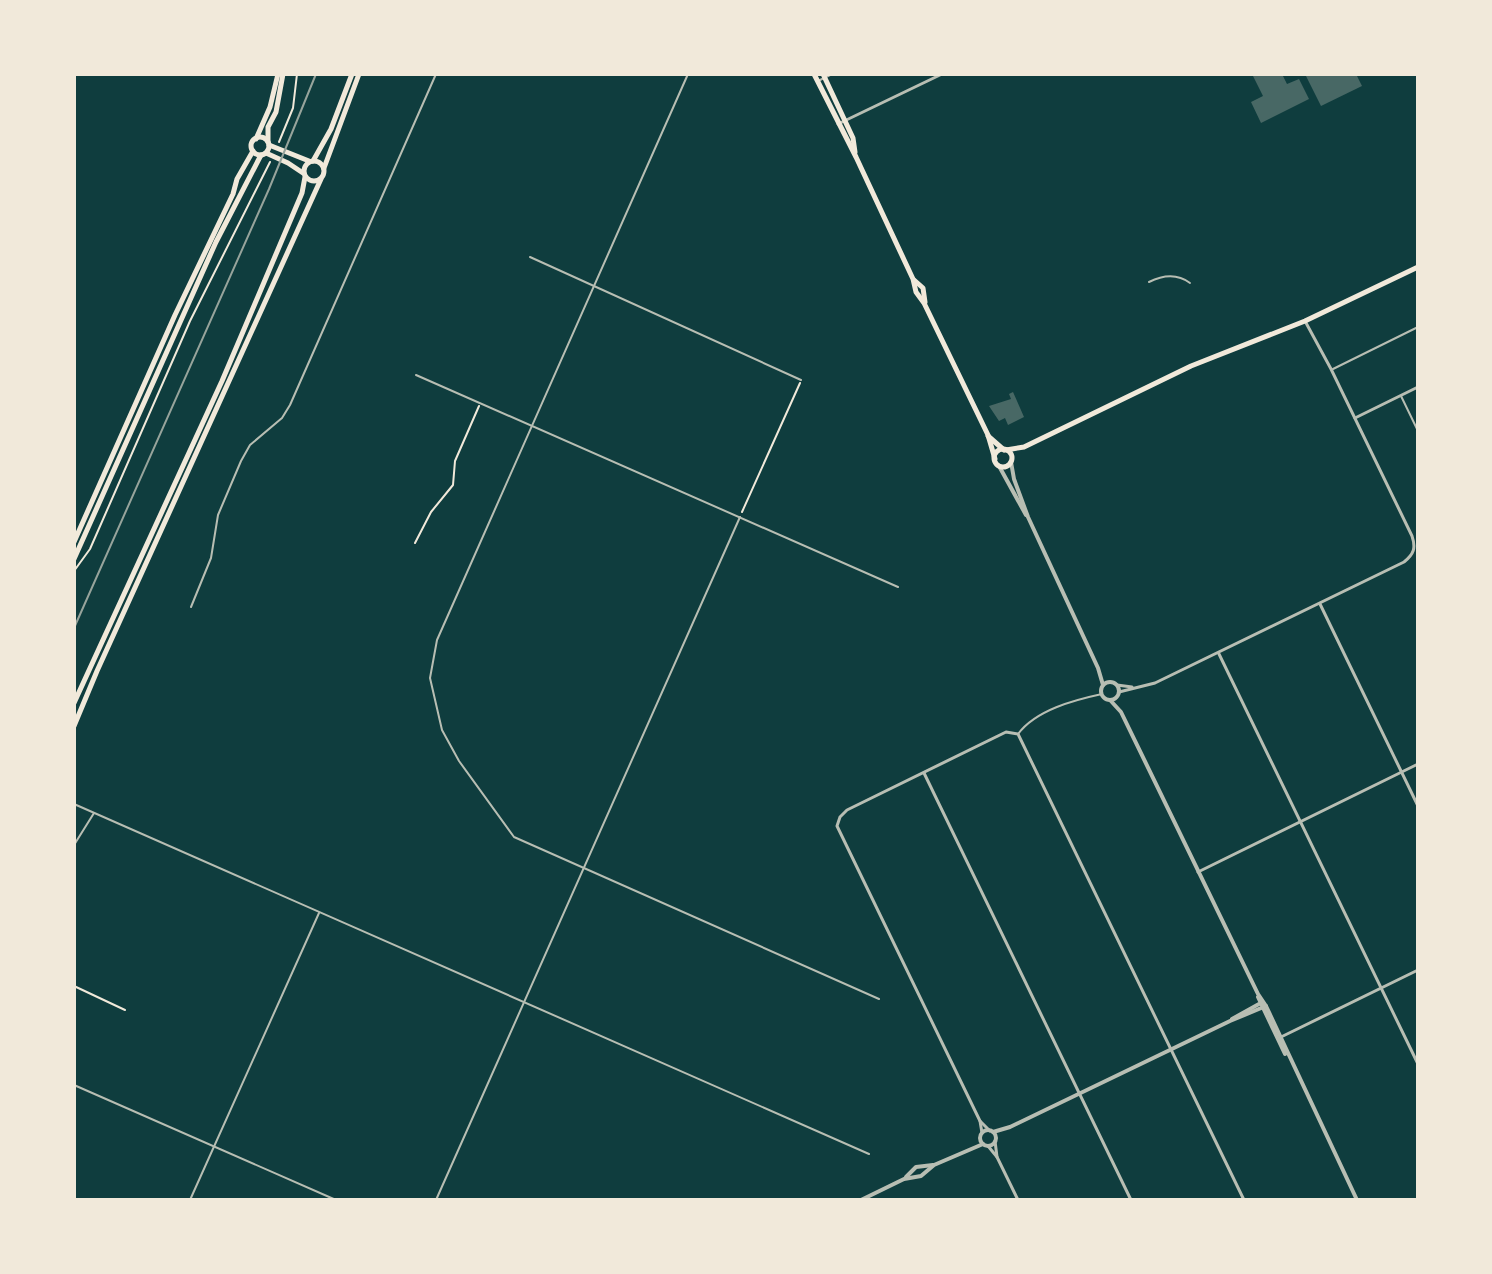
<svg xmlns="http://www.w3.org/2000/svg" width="1492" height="1274" font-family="'Fira Sans Condensed',sans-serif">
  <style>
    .building { fill: #486865 }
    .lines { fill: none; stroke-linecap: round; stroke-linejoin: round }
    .path { stroke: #f1e9da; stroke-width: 2 }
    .service { stroke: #b8beb3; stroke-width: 2 }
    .minor { stroke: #b8beb3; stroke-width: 3 }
    .tertiary { stroke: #b8beb3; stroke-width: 4 }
    .secondary { stroke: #f1e9da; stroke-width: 5 }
    .primary { stroke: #f1e9da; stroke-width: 5 }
    .rail { stroke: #97a49c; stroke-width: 2 }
  </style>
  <rect width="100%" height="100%" fill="#0f3d3e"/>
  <g class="building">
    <polygon points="1252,74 1282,74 1287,84 1299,79 1309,99 1261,123 1251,102 1263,96"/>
    <polygon points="1305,74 1356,74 1362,86 1321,106"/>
    <polygon points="1013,392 1024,417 1008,425 1005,418 999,421 989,406 1011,399 1009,394"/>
  </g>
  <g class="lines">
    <g class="path">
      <polyline points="279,142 293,108 297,74"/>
      <polyline points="742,512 800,383"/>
      <polyline points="415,543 431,512 453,485 455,461 479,406"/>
      <polyline points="74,571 90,549 190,321 270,162"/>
      <polyline points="74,986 125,1010"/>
    </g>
    <g class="service">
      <polyline points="688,74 437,640 430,678 442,730 459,761 514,837 879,999"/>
      <polyline points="818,81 832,74"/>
      <polyline points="530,257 801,380"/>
      <path d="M1149 282C1163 275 1178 274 1190 283"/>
      <polyline points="1333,369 1418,327"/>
      <polyline points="416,375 898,587"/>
      <polyline points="1401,396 1418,431"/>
      <polyline points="191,607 211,558 218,515 241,461 250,445 282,418 290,405 436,74"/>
      <path d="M1018 734C1036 710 1074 700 1102 694"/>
      <polyline points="74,804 869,1154"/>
      <polyline points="74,845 94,813"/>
      <polyline points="74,1085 336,1200"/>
      <polyline points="190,1200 319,913"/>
      <polyline points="436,1200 740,517"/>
    </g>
    <g class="minor">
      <polyline points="838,124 942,74"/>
      <polyline points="1355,418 1418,387"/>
      <polyline points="1320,604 1418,806"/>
      <polyline points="1219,654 1418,1064"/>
      <polyline points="1117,685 1132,687"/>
      <path d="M1119 692 1155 683 1404 562C1414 554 1416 548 1412 536L1331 369 1305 321"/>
      <polyline points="924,773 1131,1200"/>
      <polyline points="1198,872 1418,764"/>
      <polyline points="1281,1037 1418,970"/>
      <polyline points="980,1121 990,1131"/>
      <polyline points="982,1133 980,1121 837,826 840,817 847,810 1006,732 1018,734 1244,1200"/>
      <polyline points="995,1141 997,1157"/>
      <polyline points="988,1146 997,1157 1018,1200"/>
    </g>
    <g class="tertiary">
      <polyline points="1011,462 1014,479 1028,517 1098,668 1103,685"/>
      <polyline points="999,466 1026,515"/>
      <circle cx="1110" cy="691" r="9"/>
      <polyline points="1110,700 1121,712 1258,994 1266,1006 1357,1200"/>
      <polyline points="1258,997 1285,1054"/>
      <polyline points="1232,1019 1259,1004"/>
      <circle cx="988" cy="1138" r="8"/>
      <polyline points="993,1132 1010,1127 1230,1021 1266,1006"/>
      <polyline points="906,1177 916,1167 933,1165"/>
      <polyline points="861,1200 904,1179 921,1176 934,1165 983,1144"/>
    </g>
    <g class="secondary">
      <polyline points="814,74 856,157 913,279 916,292 924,303 988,435 995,459"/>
      <polyline points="823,74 853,138 855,152"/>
      <polyline points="914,280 923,288 925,302"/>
      <polyline points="988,436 1004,450"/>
      <circle cx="1003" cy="458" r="9"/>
      <polyline points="1006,450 1024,447 1191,366 1305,321 1418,267"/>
    </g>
    <g class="primary">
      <circle cx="260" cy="146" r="9"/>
      <polyline points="256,139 270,107 278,74"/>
      <polyline points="268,142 268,127 276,112 283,74"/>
      <polyline points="269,145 309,161"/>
      <polyline points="266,153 288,163 303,173"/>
      <circle cx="314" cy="171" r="10"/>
      <polyline points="313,161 331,129 352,74"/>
      <polyline points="324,168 359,74"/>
      <polyline points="74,542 175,315 233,194 237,179 253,151"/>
      <polyline points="74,559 216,242 261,155"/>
      <polyline points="74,703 222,381 302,193 305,177"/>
      <polyline points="74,726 97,671 321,179"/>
    </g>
    <polyline class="rail" points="74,628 269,189 316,74"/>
  </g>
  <rect width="1492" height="1274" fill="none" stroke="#f1e9da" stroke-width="152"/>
</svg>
